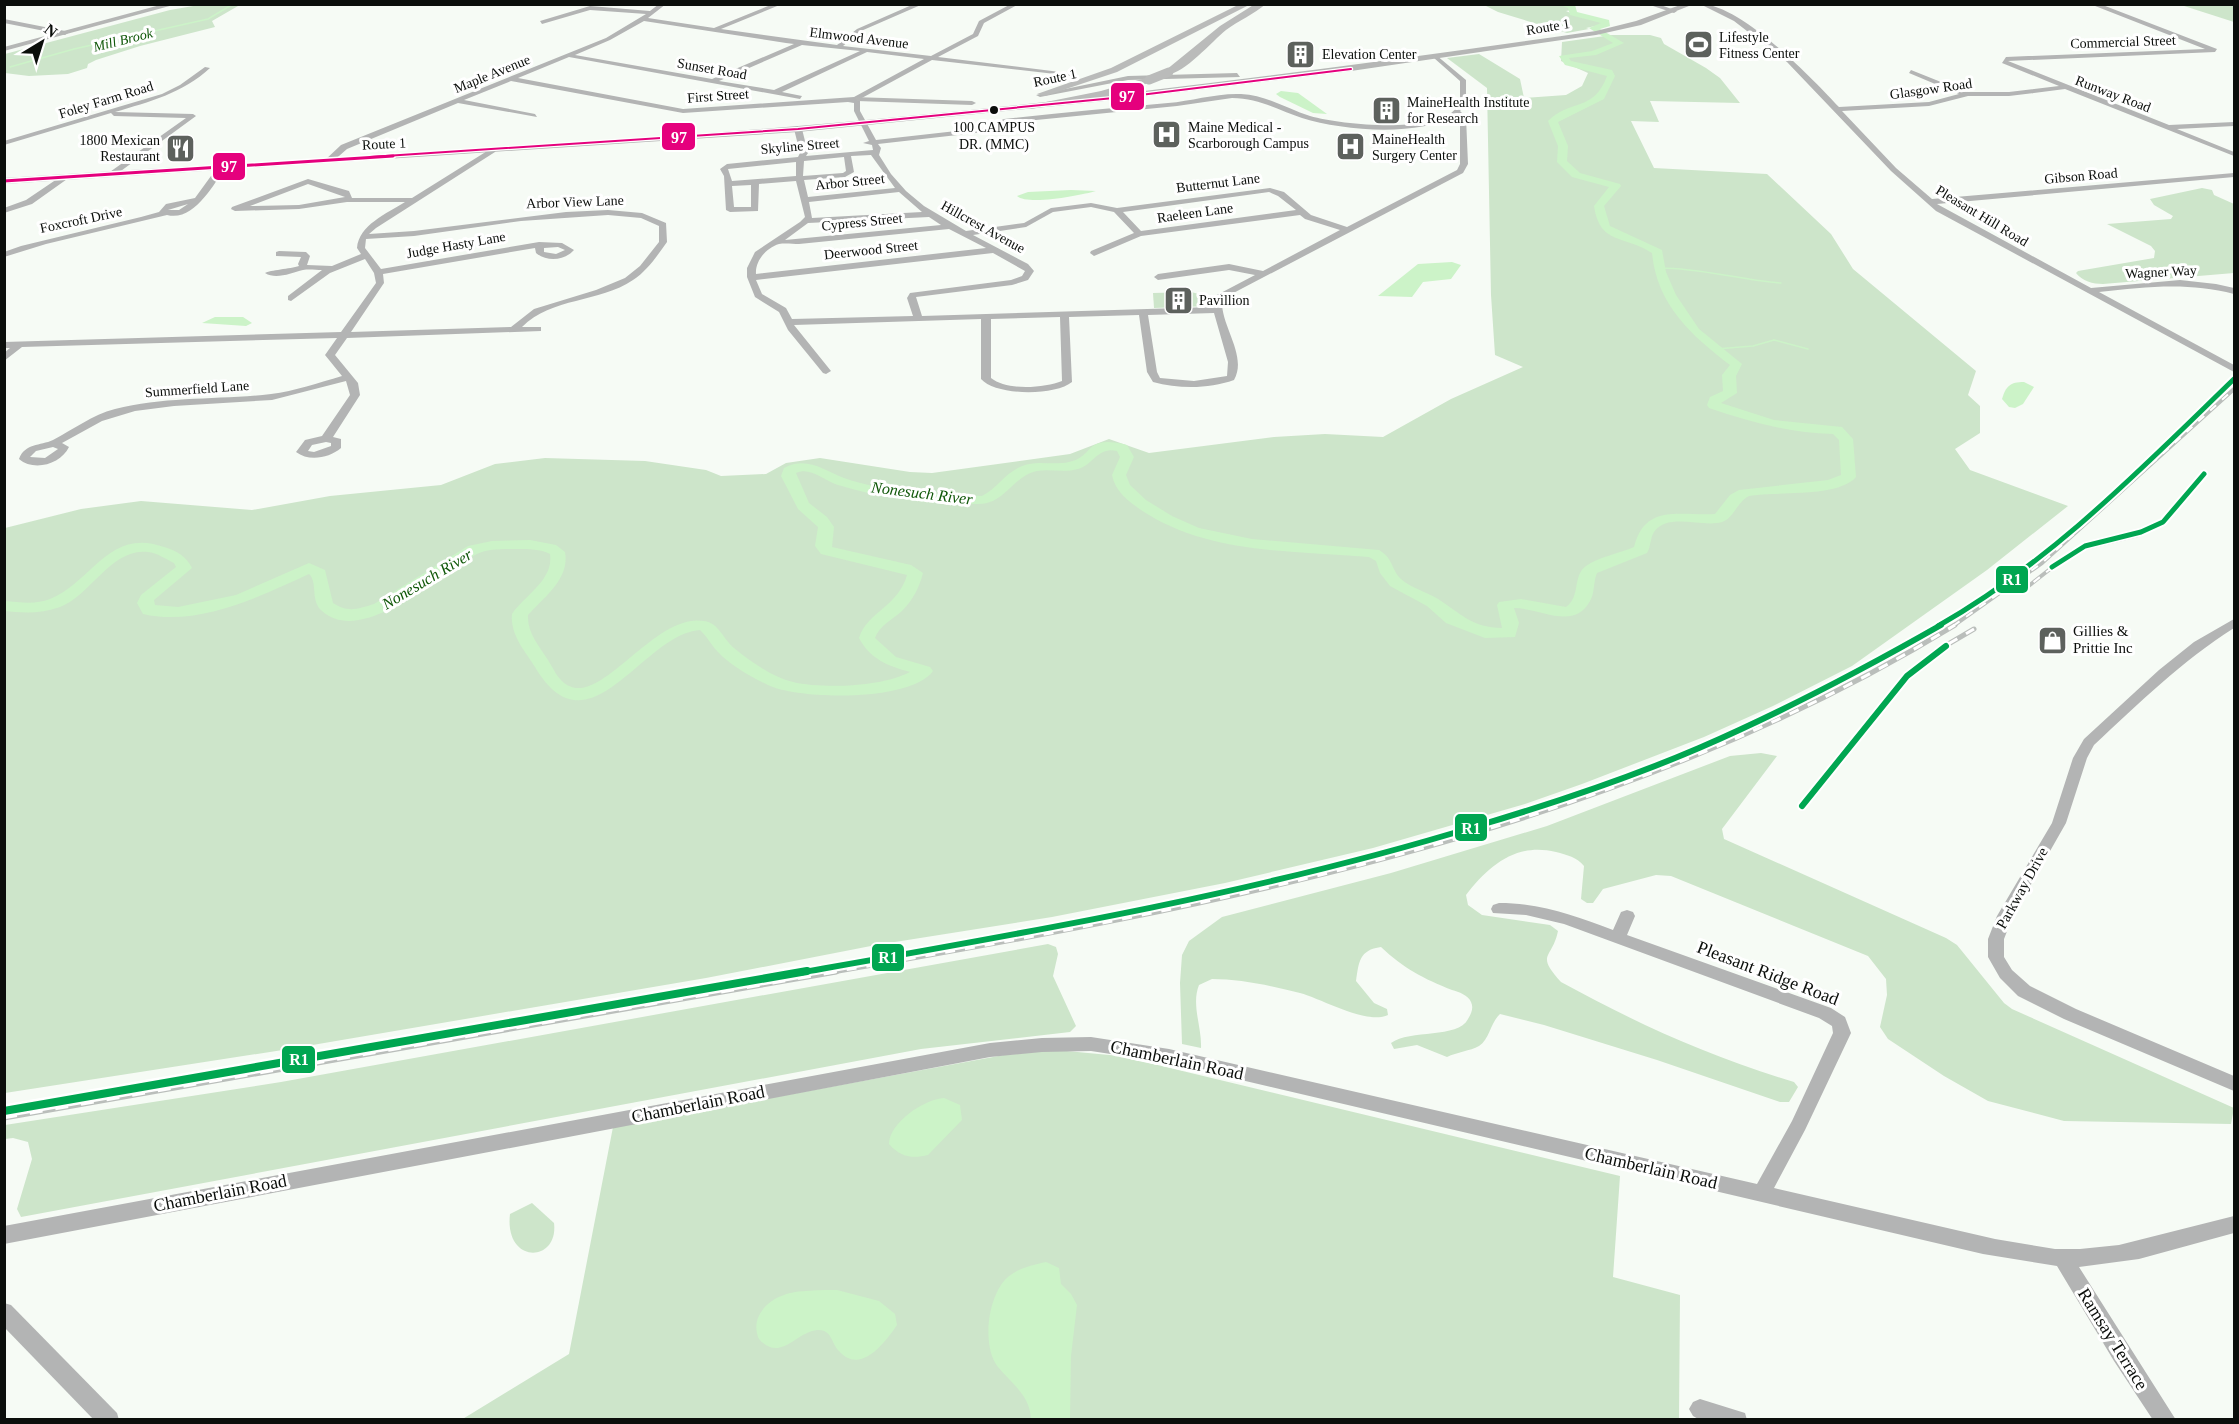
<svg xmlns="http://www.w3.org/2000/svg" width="2239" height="1424" font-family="'Times New Roman',serif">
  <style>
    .green { fill: #cde5ca }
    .water { fill: #ccf3c8 }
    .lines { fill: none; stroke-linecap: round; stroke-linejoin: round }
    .stream { stroke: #ccf3c8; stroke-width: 1.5 }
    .river { fill: #ccf3c8; fill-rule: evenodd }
    .minor { fill: #b3b4b4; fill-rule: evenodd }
    .major { fill: #b5b6b5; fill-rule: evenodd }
    .highway { fill: #babbba; fill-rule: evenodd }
    .rail-far2-casing { stroke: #babebb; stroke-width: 4 }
    .rail-far1-casing { stroke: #babebb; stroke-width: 5 }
    .rail-casing { stroke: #babebb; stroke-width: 7 }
    .rail-far2 { stroke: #fff; stroke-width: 2; stroke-dasharray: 8; stroke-linecap: butt }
    .rail-far1 { stroke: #fff; stroke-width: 3; stroke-dasharray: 10; stroke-linecap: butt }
    .rail { stroke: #fff; stroke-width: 4.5; stroke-dasharray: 13; stroke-linecap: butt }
    .highway-bridge { stroke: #babbba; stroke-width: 9 }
    .bus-1-far1-casing { stroke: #fff; stroke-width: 4.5 }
    .bus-1-casing { stroke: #fff; stroke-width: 6 }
    .bus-1-far1 { stroke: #e5007d; stroke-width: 2 }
    .bus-1 { stroke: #e5007d; stroke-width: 3 }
    .rail-1-far2-casing { stroke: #fff; stroke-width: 9 }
    .rail-1-far1-casing { stroke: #fff; stroke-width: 10 }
    .rail-1-casing { stroke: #fff; stroke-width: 13 }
    .rail-1-far2 { stroke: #00a651; stroke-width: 5 }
    .rail-1-far1 { stroke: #00a651; stroke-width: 6 }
    .rail-1 { stroke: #00a651; stroke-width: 8 }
    .bus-dot { fill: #0b0e0b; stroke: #fff; stroke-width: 2 }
    .labels { text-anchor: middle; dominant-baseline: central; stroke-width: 6; stroke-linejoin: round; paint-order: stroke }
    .far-street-label { font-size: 14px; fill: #0b0e0b; stroke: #fff }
    .far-poi-label { font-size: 14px; fill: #0b0e0b; stroke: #fff; text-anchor: start }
    .far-water-label { font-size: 14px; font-style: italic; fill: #0f5708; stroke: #fff }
    .bus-label { font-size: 14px; fill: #0b0e0b; stroke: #fff }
    .poi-label { font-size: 15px; fill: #0b0e0b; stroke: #fff; text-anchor: start }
    .street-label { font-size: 15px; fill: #0b0e0b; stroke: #fff }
    .water-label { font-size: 16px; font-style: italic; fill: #0f5708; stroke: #fff }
    .near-street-label { font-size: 18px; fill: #0b0e0b; stroke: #fff }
    .line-badge { stroke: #fff; stroke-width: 2 }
    .badge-label { font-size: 16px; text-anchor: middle; font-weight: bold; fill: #fff }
  </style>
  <rect width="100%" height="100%" fill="#f6fbf5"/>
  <g class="green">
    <polygon points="199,5 238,6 212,21 215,27 140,46 96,60 88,64 87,68 68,74 29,76 5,73 5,54 170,10"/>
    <path d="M1543 5 1569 6 1571 10 1566 11C1578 17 1593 16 1605 24L1586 28 1589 29 1567 33 1498 12 1484 5Z"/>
    <polygon points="2181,5 2234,5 2234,22"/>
    <polygon points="1612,35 1650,35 1661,38 1664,44 1706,68 1720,78 1740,103 1650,101 1659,122 1631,121 1654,168 1767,174 1831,234 1853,269 1976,371 1968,395 1980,406 1980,433 1955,449 1970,470 2068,506 1987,570 1852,666 1773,706 1704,737 1582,784 1525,804 1373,848 1225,883 1052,917 876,945 706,978 289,1049 5,1093 5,528 81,509 141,501 252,510 330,496 441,485 495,464 545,458 645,461 706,470 721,476 766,474 786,463 820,458 910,472 932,473 1070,454 1109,439 1149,453 1274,437 1325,434 1383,437 1451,399 1523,367 1495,355 1491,295 1487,88 1447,58 1479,54 1520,79 1524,98 1566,95 1582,86 1588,73 1561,61 1562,42"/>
    <path d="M2202 188 2212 190 2214 195 2234 204V273L2103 284C2093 284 2082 281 2076 273L2078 271 2154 258 2155 251 2151 246 2107 224 2171 219 2173 216 2154 205 2150 199Z"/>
    <polygon points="1153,293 1191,292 1211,297 1211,306 1154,308"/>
    <path d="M1761 753 1777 756 1722 829 1724 839 1946 938 1957 945 2004 1003 2012 1009 2234 1108 2231 1124 2064 1121 1988 1101 1944 1076 1888 1039 1880 1027 1887 995 1886 979 1868 956 1671 876 1656 875 1603 889 1593 903H1587L1581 899 1584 866C1577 857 1567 855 1556 852 1517 842 1489 865 1466 895L1468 905 1482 915 1550 925 1558 931C1552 960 1535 953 1561 982 1640 1025 1708 1056 1794 1082L1798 1087 1789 1102H1780L1657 1060 1544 1025 1500 1014C1490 1023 1490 1039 1479 1046 1470 1051 1457 1052 1447 1057L1417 1045 1394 1049 1391 1043C1410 1029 1458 1039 1468 1019 1471 1014 1474 1008 1471 1002 1468 995 1459 992 1452 990 1424 979 1403 968 1381 947 1359 950 1359 962 1356 981L1374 1003 1387 1009 1388 1015C1367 1025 1322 999 1300 993 1273 986 1240 979 1212 979L1199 985C1191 1005 1202 1027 1201 1048L1182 1044 1180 983 1182 955 1189 941 1222 917 1391 873 1547 826 1730 756Z"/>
    <polygon points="1048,944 1056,947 1058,954 1053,976 1076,1026 1070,1032 921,1049 21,1217 17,1209 32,1159 28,1142 13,1138 5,1139 5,1125 281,1082"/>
    <polygon points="1056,1050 1120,1056 1620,1176 1613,1277 1680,1295 1679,1419 461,1420 569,1354 613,1127 1004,1055"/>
    <path d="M532 1203 554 1223C559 1263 504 1265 510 1214Z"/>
  </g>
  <g class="water">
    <polygon points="1281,91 1298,93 1327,114 1313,113 1280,97 1276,94"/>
    <path d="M1071 190 1096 191C1082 195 1028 206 1017 196L1028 192Z"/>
    <polygon points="1452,262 1461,265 1451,279 1423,282 1412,297 1378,296 1418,264"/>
    <polygon points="215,317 243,317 252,323 246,326 202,323"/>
    <path d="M2024 382 2034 387 2023 404 2015 408 2009 407 2002 399C2006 386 2010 382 2024 382Z"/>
    <path d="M944 1098 960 1105 962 1120 928 1155C912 1159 900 1157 889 1144 889 1123 924 1099 944 1098Z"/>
    <path d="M1046 1262 1059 1268 1061 1284 1071 1294 1077 1305 1071 1356 1070 1419H1031C1030 1395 1012 1384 998 1367 981 1346 988 1294 1008 1277 1018 1268 1033 1265 1046 1262Z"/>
    <path d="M837 1290 879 1301 895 1314 897 1325C886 1341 861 1376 839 1351 831 1343 832 1329 817 1330 796 1332 780 1363 759 1339 750 1320 765 1301 784 1295 796 1290 822 1290 837 1290Z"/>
  </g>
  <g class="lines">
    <g class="stream">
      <polyline points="10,67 74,49 208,19 233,4"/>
      <path d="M1660 268C1701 268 1740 280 1781 283"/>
      <polyline points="1716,349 1753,346 1774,340 1808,349"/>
    </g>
    <path class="river" d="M1558 4 1575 5 1577 12 1609 20 1610 26 1600 29 1624 43 1596 55 1569 58 1571 61 1612 70 1615 76 1604 99 1558 122 1568 146 1567 161 1580 173 1620 184 1621 186 1604 206 1610 226 1662 250 1666 272 1676 295 1699 329 1742 364 1736 376 1737 393 1721 403 1774 420 1842 427 1853 439 1856 477C1838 498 1776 491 1749 496 1737 502 1734 518 1722 522 1703 528 1668 512 1654 532 1650 538 1651 547 1647 553L1597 573C1593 582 1595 593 1590 601 1574 631 1540 608 1514 608L1519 623 1515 637 1485 638 1446 623 1427 606 1390 586 1380 573 1376 561 1369 557C1291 550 1209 555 1141 510 1128 501 1115 491 1112 475L1120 457 1117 451C1098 446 1093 465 1078 469 1061 474 1043 466 1028 474 1009 484 1002 504 978 504 931 504 883 499 838 485 825 481 810 466 796 473L809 503 827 517 834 527 832 547 911 565 923 573C919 588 913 600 902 611 893 619 879 626 875 638L896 657 930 667 933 671C911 702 799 700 768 685 751 677 730 665 718 652 711 645 707 636 700 630 642 634 589 758 535 667 525 651 510 635 512 614 525 595 554 580 550 554 540 549 529 549 518 549 506 549 489 548 477 554 440 571 364 648 322 611 310 601 318 582 309 574 261 596 198 627 143 614L137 603 141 595 176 567 174 563C166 559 157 553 148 552 112 547 91 595 60 607 41 614 23 613 4 611V601C20 602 35 605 50 599 92 582 109 527 164 547 177 551 186 556 192 568L154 600 155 605 178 607 236 595 309 563 325 570 333 603C348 613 358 609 374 604L468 546 492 541 530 540 556 545 565 552C570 579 544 597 528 615 527 633 539 646 548 660 553 668 558 680 567 685 602 706 655 612 704 621 719 623 723 639 734 648 750 661 772 677 793 682 823 689 882 687 910 672 888 666 870 659 859 638 867 612 898 607 907 575L821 554 815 546 818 527 798 509 781 476 784 468C807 456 823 470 844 478 887 493 937 494 982 496 996 489 1004 475 1018 468 1035 459 1052 466 1069 462 1095 457 1083 434 1127 445L1134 457 1126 475 1130 485 1146 500 1172 516 1199 528 1252 539 1379 550C1394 559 1390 568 1401 579 1411 588 1427 592 1438 599 1461 614 1473 628 1502 628L1497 605 1499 602 1521 599 1566 607C1581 597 1572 576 1586 566 1599 557 1620 553 1634 547 1645 503 1680 516 1715 514L1730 495 1739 490 1828 480 1841 475 1839 440 1833 434C1789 433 1751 422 1709 408L1707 405 1710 397 1723 391 1722 375 1730 365C1691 335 1657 305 1652 253 1626 235 1600 246 1594 206L1609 187 1572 177 1557 162 1558 146 1548 121C1570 99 1594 112 1607 76L1565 65 1559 56 1592 51 1613 43 1589 28 1601 23 1570 15 1568 8Z"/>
    <g class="minor">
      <path d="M659 4H666L648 18 714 28 773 4H782L721 29 837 45 857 29 914 4H923L861 31 843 46 931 56 973 34 979 21 1011 4H1019L984 23 978 36 938 57 1076 74 1073 76 932 60 860 99V111L876 140 983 128 1004 119C1059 113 1113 108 1168 103 1192 101 1216 93 1241 94 1266 95 1287 109 1310 116 1342 125 1422 132 1450 114 1454 111 1457 107 1460 104V81L1434 58 1436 55 1466 80V104L1460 111 1466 117 1468 164 1463 173 1222 299C1220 326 1248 355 1234 380 1209 389 1179 389 1153 382L1147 372 1139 315 1069 317 1072 382C1055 396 996 396 981 379V319L794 325 831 371 826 374 823 373 788 330 779 312 755 297 747 277V268L755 252 800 222 805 217 796 181 759 184 758 211 730 212 726 210 724 176 720 169 727 164 798 157 800 153 794 129 798 127 802 129 808 153 806 156 873 150 872 145 863 143 869 141 854 111V103L848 102 683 113 511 81 464 100 535 114 537 117 458 103 347 149 331 163 324 161 341 145 606 38 646 14 590 10 542 24 540 21 590 6 650 11ZM644 21 786 43 794 44 712 79 575 55 610 40ZM802 45 860 51 774 90 719 81ZM867 52 924 59 854 97 683 109 518 78 569 57 800 99 802 96 782 92ZM1232 98C1259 98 1278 110 1302 118 1344 131 1418 137 1457 115L1460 118V164L1457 170 1347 227 1311 215 1284 192 1270 188 1117 208 1091 203 1051 208 1024 223 966 231 924 206 906 191 891 174 879 155 881 148 878 144 984 132 1005 123 1177 106ZM871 155 895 188 808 197 804 180 845 177 854 172 851 156ZM844 157 846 171 843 173 803 176 804 161ZM796 162V176L732 181 728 169ZM751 185V207H734L732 186ZM899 192 922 212 812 218 809 202ZM1269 192 1278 196 1296 210 1141 231 1123 212ZM1091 207 1114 212 1134 233 1091 251 1090 253 1094 256 1141 236 1300 215 1305 219 1340 230 1263 271 1229 264 1158 274 1154 277 1158 280 1229 270 1255 275 1215 296 1213 307 922 316 916 297 1012 285 1028 280 1034 271 1028 264 973 235 1026 227 1053 212ZM929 217 941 225 785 240 808 223ZM949 229 986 248 756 274C755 261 766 248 779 244 785 243 793 244 799 244ZM993 253 1025 271 1022 276 1011 280 910 293 907 298 913 316 792 319 786 308 762 294 756 280ZM1214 313 1228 362 1227 376 1194 381 1160 378 1157 372 1148 315ZM1060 317 1062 381C1044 388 1007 391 991 378V319Z"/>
      <polygon points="1647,4 1658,4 1677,11 1674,13"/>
      <path d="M1700 4C1741 4 1812 78 1839 107L1929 102 1959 94 1909 73 1911 70 1966 92H2009L2059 86 2002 63 2006 57 2205 49 2090 4H2100L2217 49 2215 52 2008 61 2169 125 2234 122V126L2177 129 2234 152V156L2065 89 2009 96H1968L1929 106 1842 111 1896 168 1932 199 2234 173V177L1937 204 2091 288 2180 280 2216 284 2234 288V294C2188 282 2146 287 2099 292L2234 365V372L1936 211 1891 171 1787 62 1734 21Z"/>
      <polygon points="4,19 65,31 68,33 65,35 4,23"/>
      <path d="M205 67 210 68C183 93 149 102 115 112L193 114 196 116 114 176 107 174 186 118 114 116 111 113 4 145V141L162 94 180 85Z"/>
      <path d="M492 148 496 150 495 152 376 228 369 234 414 231 566 212 608 210 642 213 666 223 667 242C657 256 647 271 633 280 599 303 552 297 522 327H541V331L347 338 335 355 358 383 360 395 333 437 341 439V448C329 458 309 462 296 452L305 440 322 436 350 395 346 381 272 400 174 406 135 411 102 421 62 443 69 447C61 464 34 472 19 459 25 443 40 446 53 440 74 429 92 415 115 409 166 396 219 400 271 394 295 391 318 383 342 376L325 355 337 338 22 347 4 361V353L10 348H4V342L341 332 376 283 374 273 365 259 330 273 291 301 288 300V296L322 270C316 270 309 269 303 270 291 273 276 280 265 273 270 270 290 269 299 266L298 264 301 257 276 256V252L279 251 306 252 310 256 307 265 332 266 361 254 357 248C359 225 386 214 405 202H347L299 209 235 211 231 209 232 207 308 179 349 191 352 198H412ZM308 184 345 197 299 205 250 206ZM608 215 641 218 659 226V242L640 266 625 278 596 290 534 309 511 327 351 332 384 283 383 274 535 248 536 253C547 262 564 261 574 250L562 243 539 242 381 269 365 248 366 239 414 236 521 221ZM544 248 558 247 565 250 556 254 544 252ZM326 442 331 443V446L314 452 308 451 312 445ZM53 447 58 449 45 458 30 457 36 451Z"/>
      <path d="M219 165 226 167C213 185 194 222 167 215L46 244 4 257V252L21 246 141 217 159 212 166 204 195 198ZM188 204 179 210H168Z"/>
      <polygon points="63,175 70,177 32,204 4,213 4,208 26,200"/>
      <path d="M2234 619V628C2182 661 2139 703 2094 745L2087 758 2066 823 2013 916 2004 939V957L2012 970 2030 986 2076 1009 2234 1076V1091L2064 1019 2018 996 2000 978 1988 957V939L1997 916 2052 823 2073 758 2084 739 2159 670 2194 642Z"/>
      <path d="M1499 903C1541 903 1575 916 1613 930L1621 912 1627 910 1633 912 1635 916 1627 935 1831 1008 1845 1017 1851 1033 1805 1130 1774 1188 1995 1239 2055 1249H2080L2119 1245 2234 1216V1233L2139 1259 2079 1267 2176 1420H2153L2114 1361 2057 1266 1983 1254 1169 1063 1091 1051 1042 1052 990 1057 4 1244V1226L990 1043 1042 1038 1091 1037 1169 1049 1757 1184 1792 1121 1833 1033 1832 1026 1819 1018 1564 924 1526 915 1493 913 1491 909 1493 905Z"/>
      <polygon points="4,1303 11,1305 117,1413 119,1420 94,1420 4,1327"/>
      <polygon points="1700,1399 1745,1413 1747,1420 1700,1420 1693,1416 1689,1409 1693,1402"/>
    </g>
    <g class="major">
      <polygon points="164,4 177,4 4,51 4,47"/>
      <path d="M1683 4H1694L1641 25 1596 35 1351 71 1124 99 798 132 4 184V178C269 161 534 148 798 126 1065 104 1331 69 1596 31L1636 21Z"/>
      <polygon points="1237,73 1240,77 1128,80 1040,97 1036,95 1128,76"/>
      <polygon points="854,97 972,101 976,103 972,105 857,101"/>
    </g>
    <g class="highway">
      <polygon points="1240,4 1251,4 1117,72 1045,96 1037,94 1111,68"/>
      <path d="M1255 4H1266C1254 14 1238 21 1226 30 1212 41 1183 76 1166 74V70L1220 26Z"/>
      <polygon points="1149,77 1154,80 1152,82 1102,97 1031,109 1026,106 1101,91"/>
    </g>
    <defs>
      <g id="rail-far2">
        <polyline points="2021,592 2073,551 2138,535 2163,522"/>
        <polyline points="1953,626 2042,563 2234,389"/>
      </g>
      <g id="rail-far1">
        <polyline points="1802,806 1907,676 1933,653 1974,629"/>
        <path d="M827 973C1215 906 1615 833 1955 625"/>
      </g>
      <polyline id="rail" points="4,1117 836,971"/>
    </defs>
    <use href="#rail-far2" class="rail-far2-casing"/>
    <use href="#rail-far1" class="rail-far1-casing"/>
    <use href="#rail" class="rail-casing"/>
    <use href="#rail-far2" class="rail-far2"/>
    <use href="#rail-far1" class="rail-far1"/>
    <use href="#rail" class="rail"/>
    <polyline class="highway-bridge" points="1149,80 1169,72"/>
    <defs>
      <polyline id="bus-1-far1" points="370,157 798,129 1124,97 1351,69"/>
      <polyline id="bus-1" points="4,181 393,156"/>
    </defs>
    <use href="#bus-1-far1" class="bus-1-far1-casing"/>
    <use href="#bus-1" class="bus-1-casing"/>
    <use href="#bus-1-far1" class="bus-1-far1"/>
    <use href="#bus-1" class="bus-1"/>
    <defs>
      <g id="rail-1-far2">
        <polyline points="2052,567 2085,546 2141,532 2163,522 2204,474"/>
        <path d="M1938 626C2051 562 2141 469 2234 379"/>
      </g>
      <g id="rail-1-far1">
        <polyline points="1802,806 1907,676 1946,646"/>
        <path d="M798 973C1026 933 1255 894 1477 826 1551 804 1627 779 1699 748 1782 712 1862 670 1941 625"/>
      </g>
      <polyline id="rail-1" points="4,1111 807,971"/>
    </defs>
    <use href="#rail-1-far2" class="rail-1-far2-casing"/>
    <use href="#rail-1-far1" class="rail-1-far1-casing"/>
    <use href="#rail-1" class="rail-1-casing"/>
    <use href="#rail-1-far2" class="rail-1-far2"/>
    <use href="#rail-1-far1" class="rail-1-far1"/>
    <use href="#rail-1" class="rail-1"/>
  </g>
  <defs>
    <symbol id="stadium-square" viewBox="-11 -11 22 22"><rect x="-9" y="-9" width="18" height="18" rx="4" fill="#5d615d" stroke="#fff"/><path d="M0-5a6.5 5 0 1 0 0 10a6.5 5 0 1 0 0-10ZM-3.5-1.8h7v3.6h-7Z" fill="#fff"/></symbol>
    <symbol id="building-square" viewBox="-11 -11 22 22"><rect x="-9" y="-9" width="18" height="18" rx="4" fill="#5d615d" stroke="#fff"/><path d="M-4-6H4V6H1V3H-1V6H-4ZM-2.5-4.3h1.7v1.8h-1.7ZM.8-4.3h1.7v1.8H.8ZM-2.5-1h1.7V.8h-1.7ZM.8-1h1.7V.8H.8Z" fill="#fff"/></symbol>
    <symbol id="hospital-square" viewBox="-11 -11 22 22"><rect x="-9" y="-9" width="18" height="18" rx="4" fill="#5d615d" stroke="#fff"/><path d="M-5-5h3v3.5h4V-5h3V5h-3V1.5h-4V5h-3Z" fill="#fff"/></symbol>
    <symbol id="restaurant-square" viewBox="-11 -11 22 22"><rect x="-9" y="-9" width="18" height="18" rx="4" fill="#5d615d" stroke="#fff"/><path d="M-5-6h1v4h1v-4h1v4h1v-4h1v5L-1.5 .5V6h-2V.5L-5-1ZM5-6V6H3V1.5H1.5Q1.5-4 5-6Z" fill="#fff"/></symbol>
    <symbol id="shop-square" viewBox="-11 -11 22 22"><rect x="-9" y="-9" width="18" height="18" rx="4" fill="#5d615d" stroke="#fff"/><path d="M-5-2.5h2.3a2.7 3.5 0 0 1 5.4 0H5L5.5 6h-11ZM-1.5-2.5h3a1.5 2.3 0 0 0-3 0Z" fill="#fff"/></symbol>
  </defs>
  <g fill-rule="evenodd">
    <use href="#stadium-square" x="1682" y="28" width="33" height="33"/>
    <use href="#building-square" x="1284" y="38" width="33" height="33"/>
    <use href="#building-square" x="1370" y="94" width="33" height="33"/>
    <use href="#hospital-square" x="1150" y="118" width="33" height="33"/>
    <use href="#hospital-square" x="1334" y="130" width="33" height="33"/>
    <use href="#restaurant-square" x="164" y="132" width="33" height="33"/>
    <use href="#building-square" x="1162" y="284" width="33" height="33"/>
    <use href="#shop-square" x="2036" y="624" width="33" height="33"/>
  </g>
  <circle class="bus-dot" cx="994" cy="110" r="5"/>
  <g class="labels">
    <g class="far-street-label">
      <text transform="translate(1548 27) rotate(-9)">Route 1</text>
      <text transform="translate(859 38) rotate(7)">Elmwood Avenue</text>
      <text transform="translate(2123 42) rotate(-2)">Commercial Street</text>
      <text transform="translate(712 69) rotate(10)">Sunset Road</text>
      <text transform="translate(492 74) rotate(-22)">Maple Avenue</text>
      <text transform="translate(1055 78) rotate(-12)">Route 1</text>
      <text transform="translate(1931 89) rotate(-8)">Glasgow Road</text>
      <text transform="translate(2113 94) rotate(21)">Runway Road</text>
      <text transform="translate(718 96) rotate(-4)">First Street</text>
      <text transform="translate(106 100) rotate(-17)">Foley Farm Road</text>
      <text transform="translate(384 144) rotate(-3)">Route 1</text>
      <text transform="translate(800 146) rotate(-5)">Skyline Street</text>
      <text transform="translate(2081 176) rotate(-5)">Gibson Road</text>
      <text transform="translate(850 182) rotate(-6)">Arbor Street</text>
      <text transform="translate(1218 183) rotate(-7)">Butternut Lane</text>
      <text transform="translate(575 202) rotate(-2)">Arbor View Lane</text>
      <text transform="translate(1195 213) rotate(-8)">Raeleen Lane</text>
      <text transform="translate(1982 216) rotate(31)">Pleasant Hill Road</text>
      <text transform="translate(81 220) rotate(-12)">Foxcroft Drive</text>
      <text transform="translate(862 222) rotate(-6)">Cypress Street</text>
      <text transform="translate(983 227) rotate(29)">Hillcrest Avenue</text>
      <text transform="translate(456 245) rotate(-10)">Judge Hasty Lane</text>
      <text transform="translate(871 250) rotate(-6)">Deerwood Street</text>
      <text transform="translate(2161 272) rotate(-3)">Wagner Way</text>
      <text transform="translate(197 389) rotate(-4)">Summerfield Lane</text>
    </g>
    <g class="far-poi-label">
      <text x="1719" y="37">Lifestyle<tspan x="1719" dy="16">Fitness Center</tspan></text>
      <text x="1322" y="54">Elevation Center</text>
      <text x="1407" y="102">MaineHealth Institute<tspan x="1407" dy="16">for Research</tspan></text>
      <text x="1188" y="127">Maine Medical -<tspan x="1188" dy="16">Scarborough Campus</tspan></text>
      <text x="1372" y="139">MaineHealth<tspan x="1372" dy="16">Surgery Center</tspan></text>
      <text x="160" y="140" text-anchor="end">1800 Mexican<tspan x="160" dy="16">Restaurant</tspan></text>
      <text x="1199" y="300">Pavillion</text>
    </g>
    <g class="far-water-label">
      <text transform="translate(123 40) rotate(-14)">Mill Brook</text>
    </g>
    <g class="bus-label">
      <text x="994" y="127">100 CAMPUS<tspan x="994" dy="17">DR. (MMC)</tspan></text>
    </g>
    <g class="poi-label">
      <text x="2073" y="631">Gillies &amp;<tspan x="2073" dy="17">Prittie Inc</tspan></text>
    </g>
    <g class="street-label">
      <text transform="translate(2022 888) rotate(-61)">Parkway Drive</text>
    </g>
    <g class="water-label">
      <text transform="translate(922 493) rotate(7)">Nonesuch River</text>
      <text transform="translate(427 579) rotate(-31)">Nonesuch River</text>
    </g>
    <g class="near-street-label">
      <text transform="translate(1768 973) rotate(21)">Pleasant Ridge Road</text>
      <text transform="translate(1177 1060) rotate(12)">Chamberlain Road</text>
      <text transform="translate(698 1104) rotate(-11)">Chamberlain Road</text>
      <text transform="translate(1651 1168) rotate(13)">Chamberlain Road</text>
      <text transform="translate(220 1193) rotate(-11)">Chamberlain Road</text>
      <text transform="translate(2113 1339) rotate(58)">Ramsay Terrace</text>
    </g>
  </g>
  <g class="line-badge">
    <rect x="1110" y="82" width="35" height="29" rx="6" fill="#e5007d"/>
    <rect x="661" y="122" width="35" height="29" rx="6" fill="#e5007d"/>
    <rect x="212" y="152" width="34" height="29" rx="6" fill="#e5007d"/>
    <rect x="1995" y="565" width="34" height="29" rx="6" fill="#00a651"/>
    <rect x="1454" y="813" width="34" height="29" rx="6" fill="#00a651"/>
    <rect x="871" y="943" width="34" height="29" rx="6" fill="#00a651"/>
    <rect x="281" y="1045" width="35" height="29" rx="6" fill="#00a651"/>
  </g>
  <g class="badge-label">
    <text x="1127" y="102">97</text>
    <text x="679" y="143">97</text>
    <text x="229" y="172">97</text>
    <text x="2012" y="585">R1</text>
    <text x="1471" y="834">R1</text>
    <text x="888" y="963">R1</text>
    <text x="299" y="1065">R1</text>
  </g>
  <rect width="2239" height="1424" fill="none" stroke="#0b0e0b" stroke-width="12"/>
  <g transform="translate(42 42) rotate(38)" stroke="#ffffff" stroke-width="4.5" paint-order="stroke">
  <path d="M0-4.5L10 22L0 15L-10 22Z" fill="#0b0e0b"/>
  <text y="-9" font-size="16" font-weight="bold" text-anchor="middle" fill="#0b0e0b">N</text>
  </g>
</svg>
